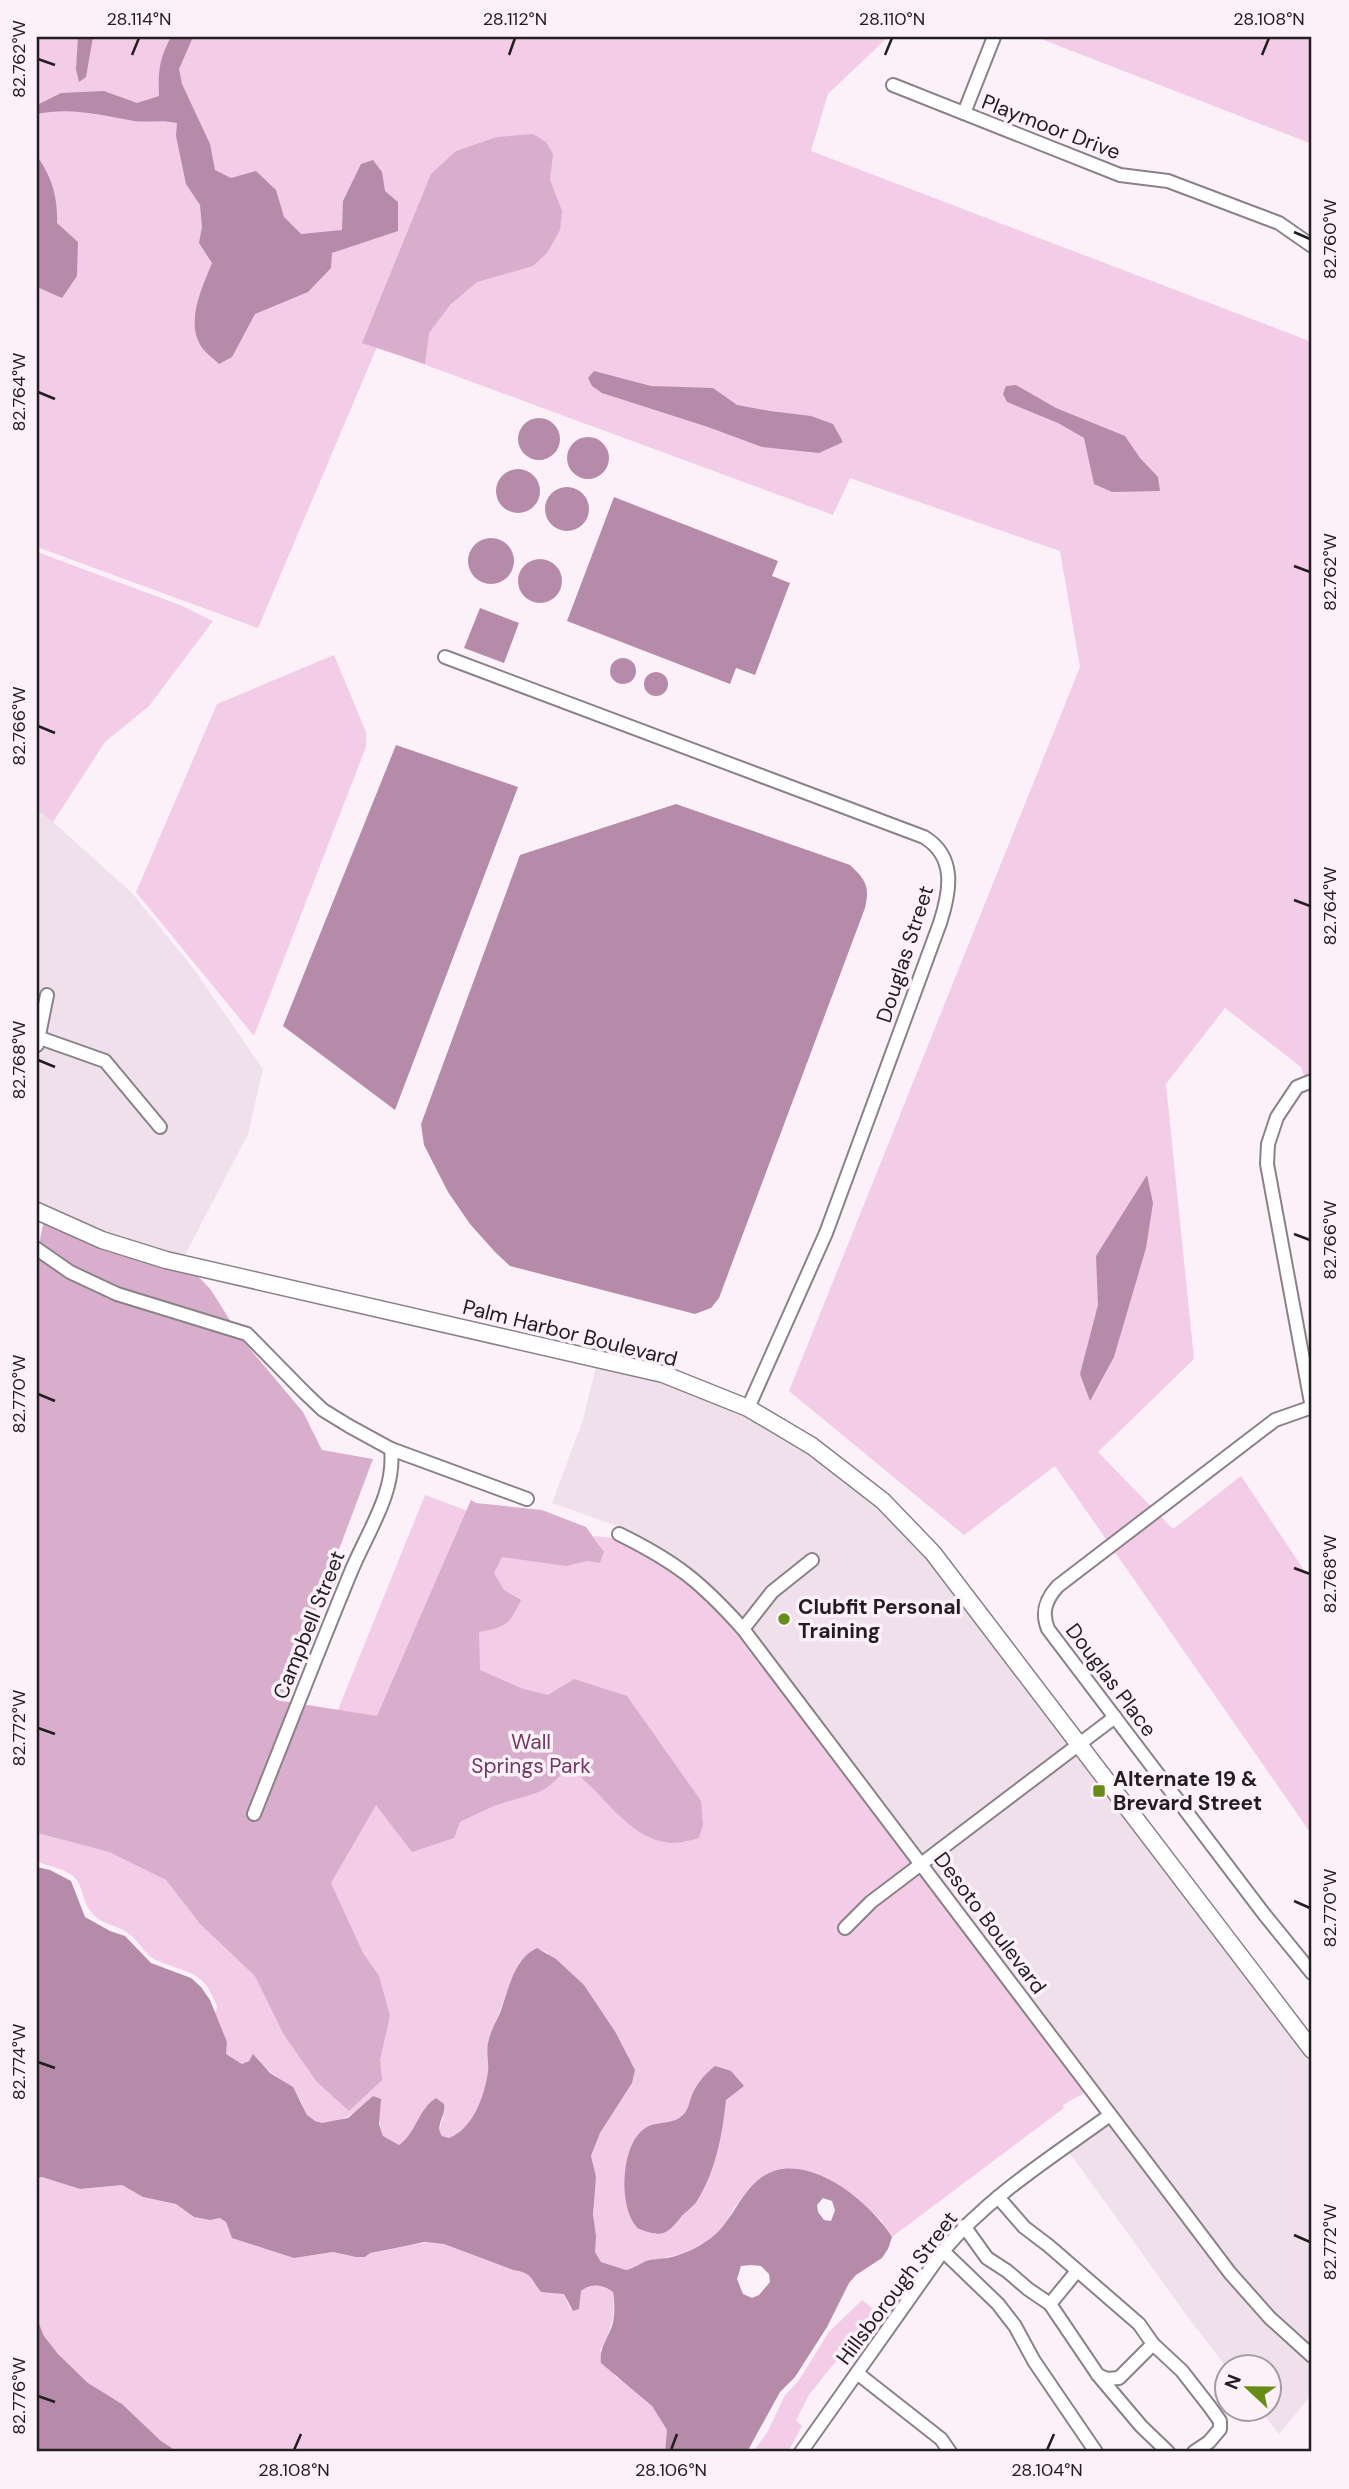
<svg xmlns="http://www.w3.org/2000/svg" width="1349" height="2489" font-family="'DM Sans',sans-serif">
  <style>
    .built { fill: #f0e0ec }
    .green { fill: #f3cce7 }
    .forest { fill: #d9adcc }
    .water { fill: #b68ba9; fill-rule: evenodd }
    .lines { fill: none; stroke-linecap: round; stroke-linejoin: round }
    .street-casing { stroke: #8b8288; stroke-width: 16 }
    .secondary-casing { stroke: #8b8288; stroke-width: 19 }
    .street { stroke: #fff; stroke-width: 12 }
    .secondary { stroke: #fff; stroke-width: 16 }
    .ticks { fill: none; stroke: #211d20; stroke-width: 2.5 }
    .poi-dot { fill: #678d18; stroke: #fcf1f9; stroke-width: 2.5 }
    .labels { text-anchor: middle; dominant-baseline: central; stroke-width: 7; stroke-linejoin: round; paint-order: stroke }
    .street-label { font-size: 21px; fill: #211d20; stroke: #fcf1f9 }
    .poi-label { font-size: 21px; font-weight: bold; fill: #211d20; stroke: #fcf1f9; text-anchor: start }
    .park-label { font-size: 21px; fill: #703963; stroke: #fcf1f9 }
    .neatline { fill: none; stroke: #211d20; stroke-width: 2.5 }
    .ticks-label { font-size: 18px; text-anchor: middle; fill: #211d20 }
  </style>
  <rect width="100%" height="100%" fill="#fcf1f9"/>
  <g class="built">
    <polygon points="37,810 53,822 132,893 193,968 263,1069 248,1134 183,1259 134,1246 37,1205 37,1063 44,1045 102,1066 158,1135 168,1129 110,1058 46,1034 53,990 42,988 37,1018"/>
    <polygon points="597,1363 661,1379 745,1413 834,1468 906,1531 1071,1744 923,1857 750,1629 776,1596 820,1561 813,1553 768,1588 742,1620 703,1578 660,1548 617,1526 552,1503 582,1423"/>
    <polygon points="1078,1753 1312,2059 1312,2349 1274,2314 1234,2270 930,1866"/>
    <polygon points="1109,2123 1242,2297 1294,2348 1312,2363 1312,2394 1279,2434 1259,2409 1268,2408 1268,2366 1226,2367 1187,2316 1069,2152"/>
  </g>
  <g class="green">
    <polygon points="37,37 888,37 828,94 811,151 1312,342 1312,1022 1309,1031 1312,1036 1312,1098 1301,1067 1225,1008 1166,1084 1194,1359 1098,1452 1173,1529 1241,1476 1312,1582 1312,1835 1055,1466 964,1535 789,1391 1080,667 1060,551 850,478 833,515 377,347 258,628 37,547"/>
    <polygon points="1036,37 1312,37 1312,144"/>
    <polygon points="37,552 180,605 213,621 149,706 105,742 53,822 37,810"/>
    <polygon points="334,655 366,732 366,747 254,1036 136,892 217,704"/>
    <path d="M425 1495 564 1547 587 1561 600 1563 604 1552 593 1536 614 1538 654 1557 695 1586 739 1632 914 1863 901 1887 921 1873 1086 2092 1063 2105 1064 2108 892 2237 881 2220 855 2196 760 2178 748 2190 734 2208 726 2223 714 2236 686 2253 645 2262 626 2270 601 2262 595 2252 591 2156 600 2133 632 2083 635 2070 616 2033 584 1985 545 1951 536 1949C513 1959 508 1992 499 2013 495 2023 490 2033 488 2044 486 2053 489 2062 488 2071 485 2096 473 2129 449 2138L442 2136 439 2132 445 2109 444 2104 426 2107 407 2140 399 2145 383 2136C379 2123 378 2110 373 2096 360 2110 326 2137 308 2116 305 2112 303 2106 301 2101 297 2095 292 2090 287 2085 275 2072 266 2073 256 2056H252L249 2061 242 2064 226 2054 215 2014 217 2007C204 1969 187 1974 156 1960 145 1955 139 1941 129 1934 120 1926 105 1925 96 1917 81 1903 85 1891 76 1879 67 1868 48 1867 37 1861V1833L109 1852 166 1880 200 1924 237 1959Z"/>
    <path d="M42 2177 80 2189 122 2185 143 2197 176 2204 194 2217 210 2220 220 2218 226 2221 229 2231 294 2258 333 2252 351 2256 365 2257 369 2253C394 2248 419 2240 444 2244L513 2270C526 2272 532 2275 538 2287L564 2294 570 2309H579L581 2291C591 2283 603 2284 613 2292 616 2314 611 2331 600 2350L616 2377 630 2386 652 2406 667 2430 665 2452H178L161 2441 122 2404 88 2383 58 2354 44 2336 37 2319V2181L38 2178Z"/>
    <polygon points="862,2300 877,2312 860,2338 831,2367 809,2395 796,2420 802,2426 788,2452 753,2452 768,2431 785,2395 799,2380 829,2332"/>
  </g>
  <g class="forest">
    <polygon points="533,134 546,142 553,154 550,180 562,211 560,230 547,253 533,266 477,282 450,305 429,333 425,364 362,343 431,174 456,151 497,137"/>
    <polygon points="44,1220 195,1273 211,1290 231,1322 119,1289 73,1268 39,1244"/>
    <path d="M37 1256 68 1277 115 1299 240 1337 303 1412 322 1450 373 1459 282 1701 377 1716 471 1500 476 1503 542 1510 586 1527 604 1552 600 1563 587 1561 566 1566 502 1557 494 1573 504 1590 521 1600C509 1625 507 1627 479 1632L480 1670 523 1689 548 1695 574 1679 627 1696 701 1801 703 1825 699 1838C691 1840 681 1843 672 1843 626 1840 602 1788 567 1767 545 1795 538 1792 506 1802 491 1806 475 1815 460 1822L454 1838 412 1852 376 1805 331 1883 363 1953 379 1976 390 2016 380 2060 382 2080 349 2111 317 2082 284 2035 255 1976 200 1924 166 1880 109 1852 37 1833Z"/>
  </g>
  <g class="water">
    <polygon points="78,37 93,37 86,77 79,82 76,69"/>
    <path d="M171 37H193L179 69 182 84 210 144 215 170 231 178 256 171 276 190 284 217 301 234 342 230 343 201 361 164 373 160 382 172 385 191 398 202V231L332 253 331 268 308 292 255 314 232 357 219 364C214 359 207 354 203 349 184 324 202 288 212 263L199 243 202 227 200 205 186 184 176 136 177 123C162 119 149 123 134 121 101 115 70 107 37 114V105L61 93 104 91 137 103 159 96C158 72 159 59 171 37Z"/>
    <path d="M37 156C52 177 58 198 57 223L78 242 77 276 62 298 37 287Z"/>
    <polygon points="594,371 651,386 713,388 737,405 770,411 811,416 833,424 843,442 819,453 762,447 708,427 602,393 592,386 588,378"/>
    <polygon points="1016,385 1056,408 1125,436 1140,458 1158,477 1160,491 1112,492 1094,484 1084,438 1058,423 1007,402 1003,394 1006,386"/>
    <circle cx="539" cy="439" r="21"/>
    <circle cx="588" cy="458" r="21"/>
    <circle cx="518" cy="491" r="22"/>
    <circle cx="567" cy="509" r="22"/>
    <polygon points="614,497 778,561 772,576 790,583 755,675 736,668 730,684 567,621"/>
    <circle cx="491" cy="561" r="23"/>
    <circle cx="540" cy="581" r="22"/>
    <polygon points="480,608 519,623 504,663 464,648"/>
    <circle cx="623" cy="671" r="13"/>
    <circle cx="656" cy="684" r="12"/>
    <polygon points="396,745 518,787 395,1110 283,1026"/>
    <path d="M676 804 850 865C866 880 870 887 865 908L719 1298 711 1308 695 1314 510 1266 495 1252 470 1224 448 1192 424 1145 421 1124 520 855Z"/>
    <polygon points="1147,1175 1153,1203 1146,1248 1114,1357 1090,1401 1080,1374 1098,1305 1096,1256"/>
    <path d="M37 1867 50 1870 71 1881 85 1917 110 1931 125 1936 151 1963 191 1978 201 1987 210 2000 227 2042 226 2054 242 2064 249 2061 253 2054 270 2073 293 2087 307 2115 315 2121 322 2123 348 2118 373 2096 381 2099 379 2124 383 2136 399 2145C416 2134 418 2109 436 2098L444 2104C447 2115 434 2125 442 2136L449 2138C473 2129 485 2095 488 2071 489 2062 486 2053 488 2043 490 2033 495 2023 500 2013 508 1992 513 1959 537 1948L556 1959 584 1985 616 2033 635 2070 632 2083 600 2133 591 2156 596 2177 593 2214 596 2237 595 2252 601 2262 626 2270C634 2268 639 2264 646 2261 652 2259 660 2259 667 2258 683 2255 697 2248 711 2238 731 2223 738 2197 758 2180 801 2144 870 2201 892 2237L888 2249 882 2258 856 2275 849 2283 827 2327 795 2377 780 2392 747 2452H665L667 2430 652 2406 601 2363C599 2348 607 2340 612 2326 615 2315 615 2304 613 2292 603 2284 591 2283 581 2291L579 2309 573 2311 564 2294 541 2292C530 2278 533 2273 513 2270L444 2244 424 2242 400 2247 370 2253 365 2257H356L333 2252 294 2258 232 2238 226 2222 220 2218 210 2220 194 2217 176 2204 143 2197 122 2185 80 2189 42 2177 38 2178 37 2181ZM823 2198 832 2201 835 2210 831 2221 824 2220 818 2212 817 2205ZM751 2265 761 2266 769 2274 770 2282 759 2295 752 2298 743 2294 737 2279 741 2266Z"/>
    <path d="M715 2066 731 2071 744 2086 726 2100C722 2136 716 2170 697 2201 693 2207 686 2211 681 2217 667 2234 663 2238 639 2229 618 2211 620 2146 644 2129 656 2120 672 2126 683 2115 689 2109 689 2102 692 2095 697 2083 705 2074 715 2066Z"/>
    <polygon points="37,2319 44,2336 58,2354 88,2383 122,2404 161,2441 178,2452 37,2452"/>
  </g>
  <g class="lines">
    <defs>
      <g id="street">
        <polyline points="893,85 1120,175 1168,181 1279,223 1312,246"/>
        <polyline points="964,113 994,37"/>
        <path d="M445 657 924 837C957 857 950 892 940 923L826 1233 748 1408"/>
        <polyline points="40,1038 105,1061 160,1127"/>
        <polyline points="37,1045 47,995"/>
        <polyline points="1312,1081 1297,1087 1277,1117 1268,1144 1267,1164 1312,1408"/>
        <polyline points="37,1249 70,1272 117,1294 247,1334 305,1393 323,1410 349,1426 391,1449 527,1499"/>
        <path d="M1312 1407 1275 1420 1058 1586C1046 1599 1041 1612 1048 1629L1264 1914 1312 1973"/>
        <path d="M619 1534C676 1562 701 1582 743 1629L1230 2273 1270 2318 1312 2356"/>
        <polyline points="743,1629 772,1592 812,1560"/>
        <path d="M254 1814C286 1734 317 1654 350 1574 366 1534 396 1493 391 1449"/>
        <polyline points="845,1928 871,1902 1115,1717"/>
        <polyline points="998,2197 1024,2227 1049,2246 1139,2324 1153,2344 1182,2371 1210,2407 1220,2421 1220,2429 1209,2442 1194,2452"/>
        <polyline points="964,2226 987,2258 1007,2271 1028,2289 1050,2304 1098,2375 1107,2379 1119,2378 1153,2344"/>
        <polyline points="943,2251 998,2304 1015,2326 1034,2361 1096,2452"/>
        <polyline points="1050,2304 1077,2271"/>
        <polyline points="857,2373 941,2439 950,2452"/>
        <polyline points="1098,2375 1141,2426 1168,2452"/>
        <path d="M801 2452 943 2251C989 2196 1052 2157 1110 2115"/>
      </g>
      <polyline id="secondary" points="37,1211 102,1240 166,1260 663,1374 748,1408 812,1446 883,1501 933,1553 1312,2050"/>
    </defs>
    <use href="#street" class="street-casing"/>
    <use href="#secondary" class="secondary-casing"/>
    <use href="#street" class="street"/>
    <use href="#secondary" class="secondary"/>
  </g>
  <path class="ticks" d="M132 55 139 38M509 55 515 38M885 55 892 38M1262 55 1269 38M38 59 55 65M1294 232 1310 239M38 392 55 399M1294 566 1310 572M38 726 55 733M1294 900 1310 906M38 1060 55 1067M1294 1234 1310 1240M38 1394 55 1401M1294 1568 1310 1574M38 1728 55 1734M1294 1901 1310 1908M38 2062 55 2068M1294 2235 1310 2242M38 2396 55 2402M294 2450 301 2434M671 2450 677 2434M1047 2450 1054 2434"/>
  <g class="poi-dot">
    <circle cx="784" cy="1619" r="7"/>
    <rect x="1092" y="1784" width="14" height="14" rx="3.5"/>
  </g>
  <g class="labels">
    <g class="street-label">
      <text transform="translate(1051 127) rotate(21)">Playmoor Drive</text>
      <text transform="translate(905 954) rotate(-72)">Douglas Street</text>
      <text transform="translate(570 1333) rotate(14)">Palm Harbor Boulevard</text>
      <text transform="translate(309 1625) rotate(-68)">Campbell Street</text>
      <text transform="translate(1111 1680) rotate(53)">Douglas Place</text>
      <text transform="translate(990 1923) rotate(53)">Desoto Boulevard</text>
      <text transform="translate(897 2288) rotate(-53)">Hillsborough Street</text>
    </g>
    <g class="poi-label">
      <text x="798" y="1607">Clubfit Personal<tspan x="798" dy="24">Training</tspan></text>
      <text x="1113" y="1779">Alternate 19 &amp;<tspan x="1113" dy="24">Brevard Street</tspan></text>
    </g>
    <g class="park-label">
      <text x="531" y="1742">Wall<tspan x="531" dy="24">Springs Park</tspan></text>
    </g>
  </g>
  <rect width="1349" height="2489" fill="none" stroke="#fcf1f9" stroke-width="77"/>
  <g transform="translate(1248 2388) rotate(292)"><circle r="33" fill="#fcf1f9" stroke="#a49ca2" stroke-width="2"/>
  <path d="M0-5L12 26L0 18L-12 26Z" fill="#678d18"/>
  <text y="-10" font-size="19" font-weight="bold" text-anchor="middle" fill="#211d20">N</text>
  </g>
  <rect x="38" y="38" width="1272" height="2412" class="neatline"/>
  <g class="ticks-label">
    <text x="139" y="25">28.114°N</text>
    <text x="515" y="25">28.112°N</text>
    <text x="892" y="25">28.110°N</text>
    <text x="1269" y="25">28.108°N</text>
    <text transform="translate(19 59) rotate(-90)" y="6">82.762°W</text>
    <text transform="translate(1330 239) rotate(-90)" y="6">82.760°W</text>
    <text transform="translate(19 392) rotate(-90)" y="6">82.764°W</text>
    <text transform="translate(1330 572) rotate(-90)" y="6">82.762°W</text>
    <text transform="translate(19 726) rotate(-90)" y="6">82.766°W</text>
    <text transform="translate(1330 906) rotate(-90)" y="6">82.764°W</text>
    <text transform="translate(19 1060) rotate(-90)" y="6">82.768°W</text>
    <text transform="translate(1330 1240) rotate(-90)" y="6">82.766°W</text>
    <text transform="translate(19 1394) rotate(-90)" y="6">82.770°W</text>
    <text transform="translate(1330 1574) rotate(-90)" y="6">82.768°W</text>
    <text transform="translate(19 1728) rotate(-90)" y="6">82.772°W</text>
    <text transform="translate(1330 1908) rotate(-90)" y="6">82.770°W</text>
    <text transform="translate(19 2062) rotate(-90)" y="6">82.774°W</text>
    <text transform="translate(1330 2242) rotate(-90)" y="6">82.772°W</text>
    <text transform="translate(19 2396) rotate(-90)" y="6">82.776°W</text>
    <text x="294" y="2476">28.108°N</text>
    <text x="671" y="2476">28.106°N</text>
    <text x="1047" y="2476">28.104°N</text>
  </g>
</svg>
